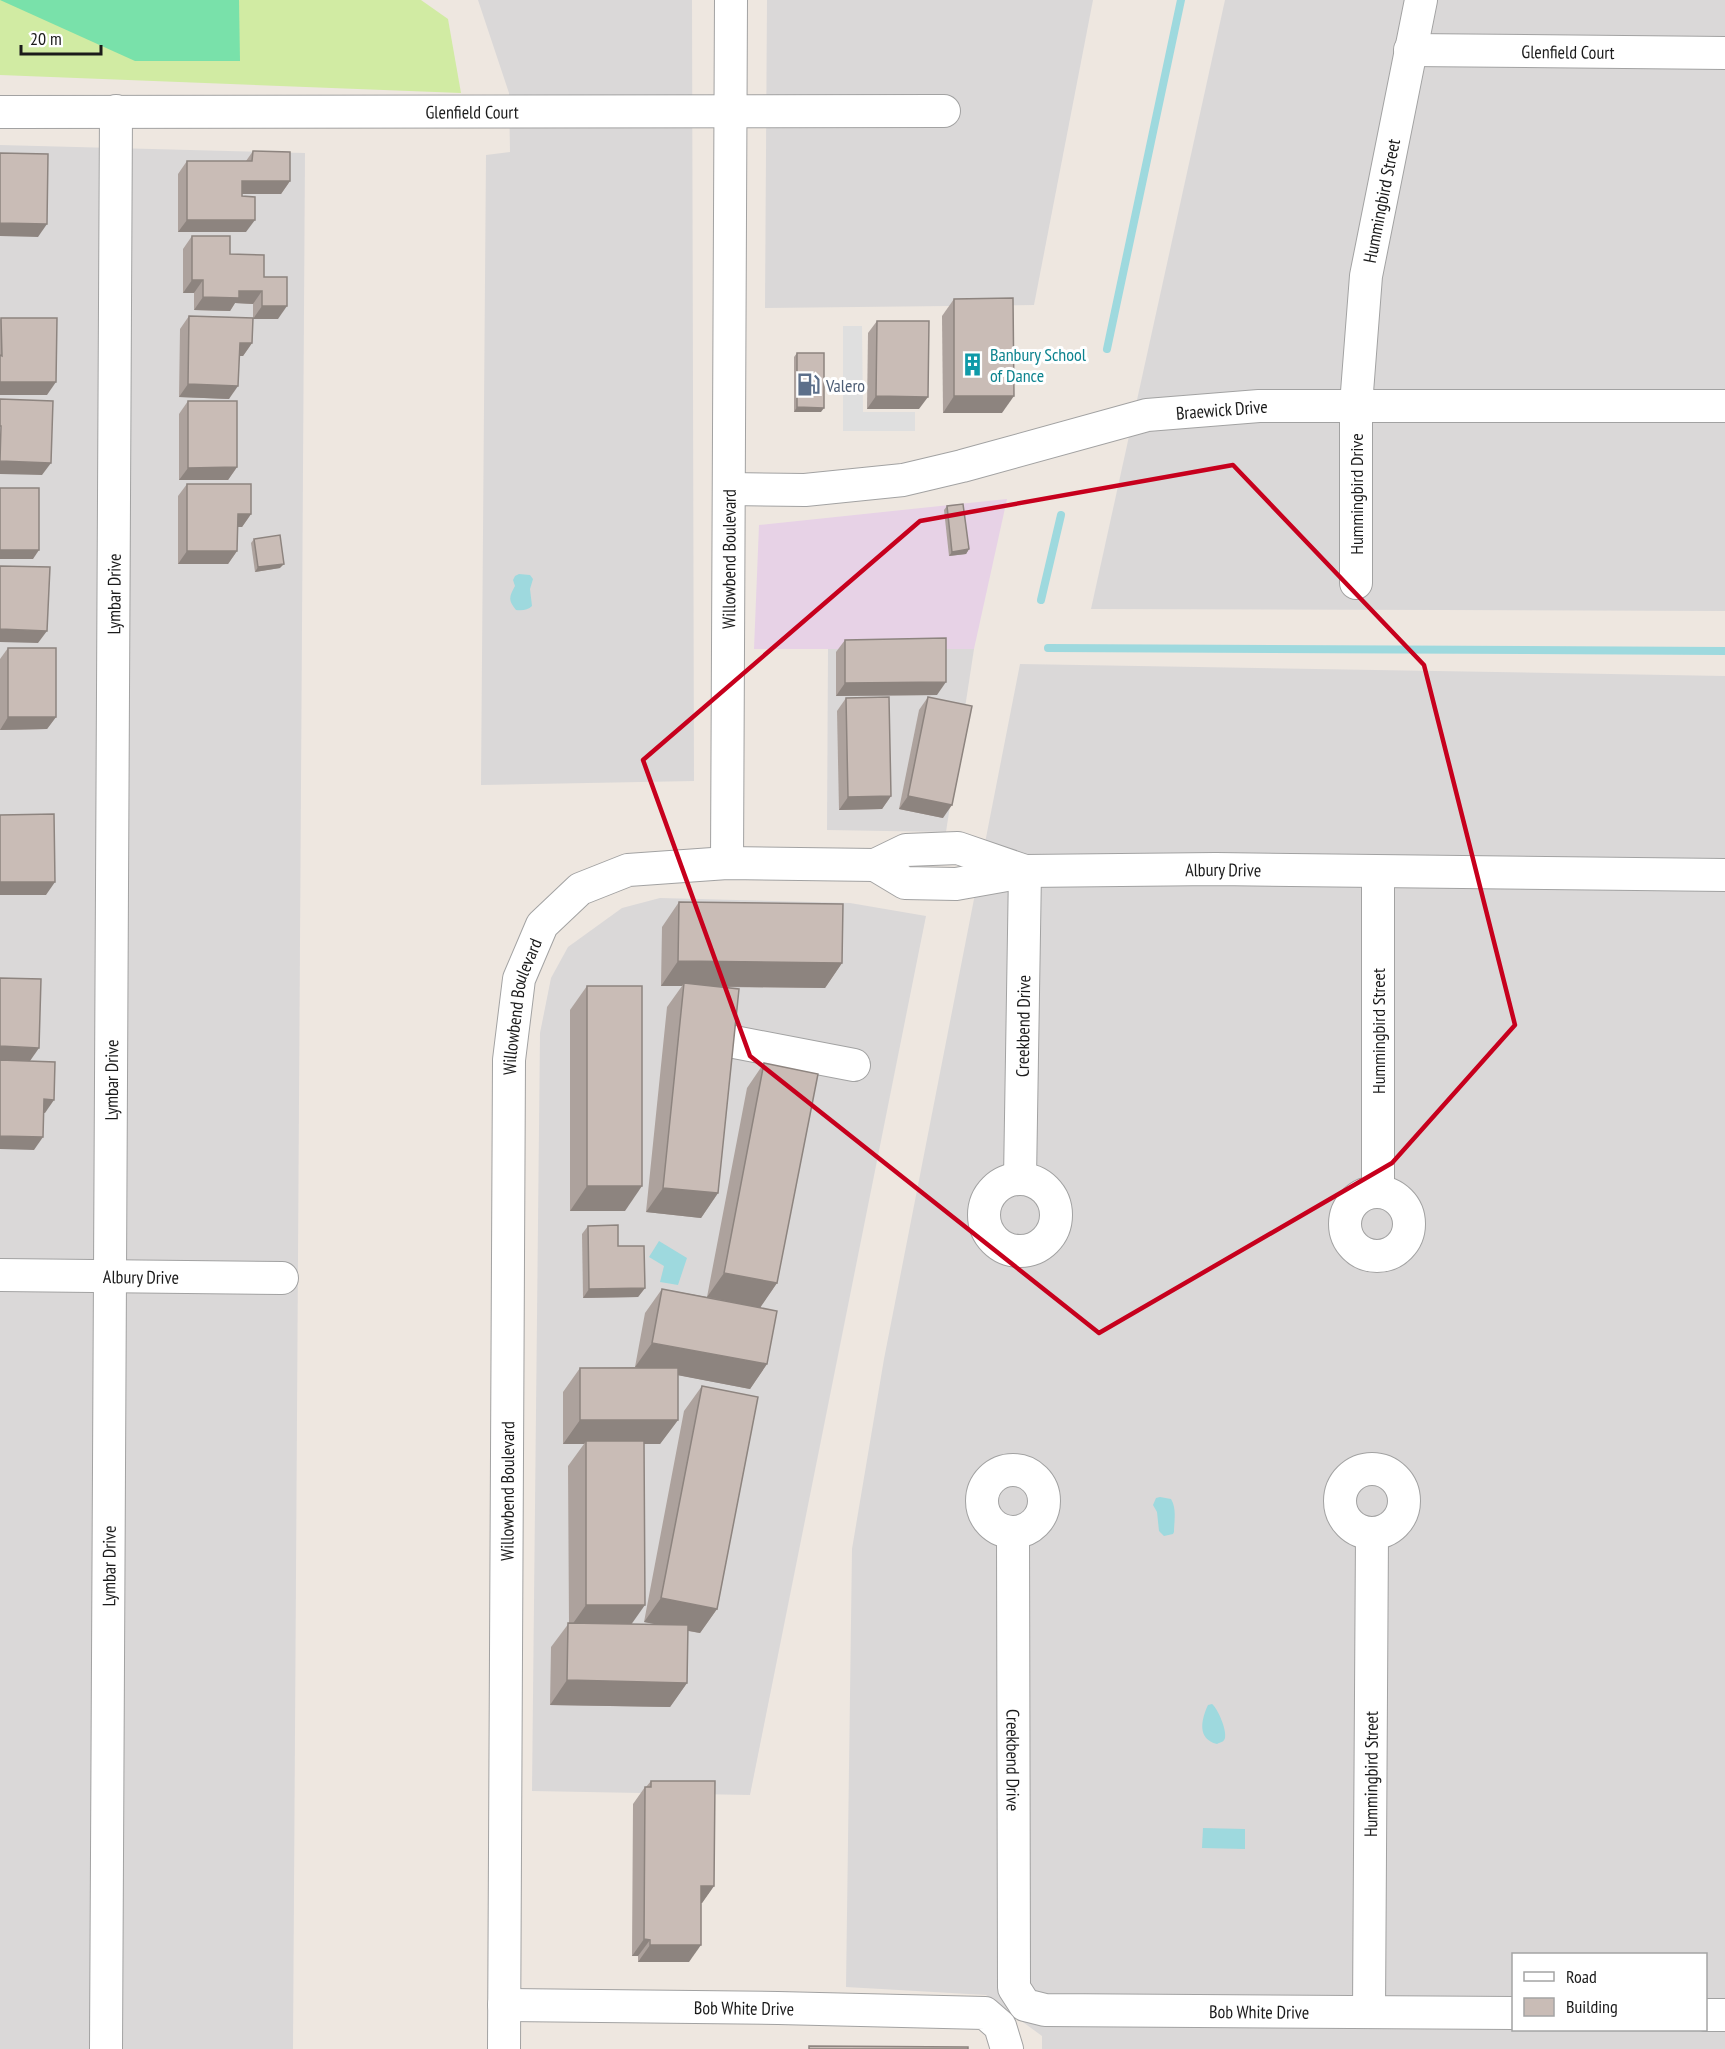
<svg xmlns="http://www.w3.org/2000/svg" width="1725" height="2049" font-family="'PT Sans Narrow',sans-serif">
  <style>
    .residential { fill: #dad8d8; fill-rule: evenodd }
    .industrial { fill: #e7d2e6 }
    .grass { fill: #d1eba3 }
    .pitch { fill: #79e1aa }
    .parking { fill: #dfdfdf }
    .water { fill: #9ed9de }
    .lines { fill: none; stroke-linecap: round; stroke-linejoin: round }
    .stream { stroke: #9ed9de; stroke-width: 8 }
    .minor-casing { stroke: #a2a2a2; stroke-width: 34 }
    .minor { stroke: #fff; stroke-width: 32 }
    .wall { fill: #ada29d }
    .shaded-wall { fill: #8d847f }
    .building { fill: #c9bcb6; stroke: #8d847f; stroke-width: 1.5 }
    .marked { fill: none; stroke: #c7001d; stroke-width: 4.5; stroke-linejoin: round }
    .labels { text-anchor: middle; dominant-baseline: central; stroke-width: 6; stroke-linejoin: round; paint-order: stroke }
    .street-label { font-size: 18px; fill: #1b1b1b; stroke: #fff }
    .culture-label { font-size: 18px; fill: #0d838f; stroke: #fff; text-anchor: start }
    .service-label { font-size: 18px; fill: #4e5e75; stroke: #fff; text-anchor: start }
  </style>
  <rect width="100%" height="100%" fill="#eee7e0"/>
  <g class="residential">
    <polygon points="478,0 692,0 694,781 481,785 486,155 510,152 509,93"/>
    <polygon points="767,0 1093,0 1034,305 765,308"/>
    <polygon points="1225,0 1725,0 1725,611 1091,609"/>
    <polygon points="0,145 305,153 293,2049 0,2049"/>
    <polygon points="828,649 974,649 946,832 827,830"/>
    <path d="M1020 664 1725 676V2049H1042V2036L986 1995 846 1987 852 1549 884 1359ZM1514 1954H1706V2030H1514Z"/>
    <polygon points="660,898 850,903 926,916 750,1795 532,1791 540,1033 551,978 568,947 622,908"/>
  </g>
  <polygon class="industrial" points="1007,499 974,649 754,649 759,525"/>
  <polygon class="grass" points="0,0 421,0 448,19 461,93 0,75"/>
  <polygon class="pitch" points="0,0 239,0 240,61 135,61"/>
  <polygon class="parking" points="843,326 862,326 863,412 915,412 915,431 843,431"/>
  <g class="water">
    <path d="M519 574 530 575 533 579 530 589 532 606C528 610 522 611 516 610 508 600 509 597 515 586L513 580 515 576Z"/>
    <polygon points="659,1241 687,1258 678,1285 660,1282 664,1266 649,1257"/>
    <path d="M1160 1497 1171 1499C1177 1509 1174 1521 1174 1532L1173 1534 1164 1536 1159 1531 1157 1512 1153 1505 1156 1498Z"/>
    <path d="M1212 1704C1218 1709 1227 1730 1225 1738 1224 1742 1221 1742 1217 1744 1197 1739 1201 1720 1208 1705Z"/>
    <polygon points="1203,1828 1245,1829 1245,1849 1202,1848"/>
  </g>
  <g class="lines">
    <g class="stream">
      <polyline points="1107,349 1181,0"/>
      <polyline points="1041,600 1061,515"/>
      <polyline points="1048,648 1725,651"/>
    </g>
    <defs>
      <g id="minor">
        <path id="s1" d="M1410 50 1725 53"/>
        <path id="s2" d="M0 112 944 111"/>
        <path id="s3" d="M729 489 805 490 903 480 962 466 1147 415 1259 406H1725"/>
        <path id="s4" d="M1356 583V405L1366 276 1421 0"/>
        <path id="s5" d="M727 863 731 0"/>
        <polyline points="875,865 905,883 956,884 1024,872"/>
        <polyline points="1378,872 1378,1191"/>
        <polyline points="729,1041 854,1065"/>
        <path id="s6" d="M1020 1179 1025 871"/>
        <circle cx="1020" cy="1215" r="36"/>
        <circle cx="1377" cy="1224" r="32"/>
        <path id="s7" d="M0 1275 282 1278"/>
        <circle cx="1372" cy="1501" r="32"/>
        <circle cx="1013" cy="1501" r="31"/>
        <path id="s8" d="M1013 1532 1014 1988 1025 2005 1045 2010 1514 2013"/>
        <path id="s9" d="M504 2005 778 2008 985 2013 1000 2026 1007 2049"/>
        <path id="s10" d="M1369 2012 1372 1534"/>
        <polyline points="1706,2015 1725,2015"/>
        <path id="s11" d="M106 2049 116 111"/>
        <path id="s12" d="M504 2049 509 1060 519 979 542 925 580 889 628 870 727 863 875 865 906 850 958 848 1025 871 1216 869 1725 875"/>
      </g>
    </defs>
    <use href="#minor" class="minor-casing"/>
    <use href="#minor" class="minor"/>
  </g>
  <g class="wall">
    <polygon points="253,151 290,181 281,194 242,194 246,232 178,232 178,174 187,161 246,161"/>
    <polygon points="192,236 230,254 264,277 278,319 253,319 253,304 235,303 230,311 194,310 194,293 183,293 183,249"/>
    <polygon points="954,299 1002,413 943,413 942,316"/>
    <polygon points="189,316 252,343 243,356 239,356 229,399 179,397 180,329"/>
    <polygon points="1,318 47,395 0,395 0,320"/>
    <polygon points="877,321 919,409 867,409 868,333"/>
    <polygon points="797,353 821,412 794,412 794,357"/>
    <polygon points="188,401 237,467 228,480 179,480 179,414"/>
    <polygon points="187,484 251,514 242,527 237,527 237,551 228,564 178,564 178,496"/>
    <polygon points="947,506 969,549 966,554 949,556 944,510"/>
    <polygon points="254,539 280,568 255,572 251,543"/>
    <polygon points="845,640 937,695 836,696 836,652"/>
    <polygon points="8,648 56,717 47,729 0,730 0,659"/>
    <polygon points="928,697 943,818 899,809 919,710"/>
    <polygon points="846,698 891,796 882,809 839,810 837,711"/>
    <polygon points="679,902 842,963 825,988 718,987 718,1193 701,1218 646,1212 667,1007 682,986 661,986 662,927"/>
    <polygon points="587,986 625,1211 570,1211 570,1010"/>
    <polygon points="764,1063 777,1283 760,1307 767,1364 750,1389 678,1375 678,1420 660,1444 644,1444 631,1624 655,1624 644,1622 684,1411 702,1386 717,1609 700,1633 688,1631 687,1683 670,1707 550,1705 551,1647 569,1623 568,1466 584,1444 563,1444 563,1392 580,1368 635,1367 645,1313 662,1289 707,1297 747,1088"/>
    <polygon points="588,1226 618,1246 645,1288 638,1297 583,1298 582,1234"/>
    <polygon points="651,1781 714,1886 702,1903 701,1903 689,1962 638,1962 638,1956 632,1956 633,1804 645,1787 646,1787"/>
  </g>
  <g class="shaded-wall">
    <polygon points="242,181 290,181 281,194 233,194"/>
    <polygon points="187,220 255,220 246,232 178,232"/>
    <polygon points="0,223 47,224 38,237 0,236"/>
    <polygon points="192,280 203,280 194,293 183,293"/>
    <polygon points="239,291 262,291 253,304 235,303 230,311 194,310 203,297"/>
    <polygon points="262,306 287,306 278,319 253,319"/>
    <polygon points="240,343 252,343 243,356 231,356"/>
    <polygon points="0,382 56,382 47,395 0,395"/>
    <polygon points="188,384 238,386 229,399 179,397"/>
    <polygon points="876,396 928,397 919,409 867,409"/>
    <polygon points="954,396 1014,396 1002,413 943,413"/>
    <polygon points="797,407 824,408 821,412 794,412"/>
    <polygon points="0,461 51,463 42,475 0,474"/>
    <polygon points="237,467 228,480 179,480 188,468"/>
    <polygon points="238,514 251,514 242,527 229,527"/>
    <polygon points="969,549 966,554 949,556 952,552"/>
    <polygon points="0,550 39,550 33,559 0,559"/>
    <polygon points="187,551 237,551 228,564 178,564"/>
    <polygon points="284,564 280,568 255,572 258,567"/>
    <polygon points="0,629 47,631 38,643 0,642"/>
    <polygon points="946,682 937,695 836,696 845,683"/>
    <polygon points="8,717 56,717 47,729 0,730"/>
    <polygon points="891,796 882,809 839,810 848,797"/>
    <polygon points="908,796 952,805 943,818 899,809"/>
    <polygon points="0,882 55,882 46,895 0,895"/>
    <polygon points="678,961 842,963 825,988 684,986 684,983 682,986 661,986"/>
    <polygon points="0,1046 39,1048 30,1061 0,1060"/>
    <polygon points="44,1099 54,1100 45,1113 35,1112"/>
    <polygon points="0,1136 43,1137 34,1150 0,1149"/>
    <polygon points="587,1186 642,1186 625,1211 570,1211"/>
    <polygon points="663,1188 718,1193 701,1218 646,1212"/>
    <polygon points="724,1273 777,1283 760,1308 707,1297"/>
    <polygon points="645,1288 638,1297 583,1298 589,1289"/>
    <polygon points="652,1343 767,1364 750,1389 635,1367"/>
    <polygon points="580,1420 678,1420 660,1444 586,1444 586,1441 584,1444 563,1444"/>
    <polygon points="661,1598 717,1609 700,1633 644,1622"/>
    <polygon points="586,1605 645,1605 628,1629 569,1629"/>
    <polygon points="567,1680 687,1683 670,1707 550,1705"/>
    <polygon points="701,1886 714,1886 702,1903 689,1903"/>
    <polygon points="644,1939 650,1940 638,1956 632,1956"/>
    <polygon points="650,1945 701,1945 689,1962 638,1962"/>
  </g>
  <g class="building">
    <polygon points="253,151 290,152 290,181 242,181 242,196 255,197 255,220 187,220 187,161 252,161"/>
    <polygon points="0,153 48,154 47,224 0,223"/>
    <polygon points="192,236 230,236 230,254 264,255 264,277 287,277 287,306 262,306 262,291 239,291 239,298 203,297 203,280 192,280"/>
    <polygon points="1013,298 1014,396 954,396 954,299"/>
    <polygon points="189,316 253,318 252,343 240,343 238,386 188,384"/>
    <polygon points="1,318 57,318 56,382 0,382 0,355 2,356"/>
    <polygon points="877,321 929,321 928,397 876,396"/>
    <polygon points="797,353 824,353 824,408 797,407"/>
    <polygon points="0,399 53,401 51,463 0,461 1,426 0,426"/>
    <polygon points="188,401 237,401 237,467 188,468"/>
    <polygon points="187,484 251,484 251,514 238,514 237,551 187,551"/>
    <rect x="0" y="488" width="39" height="62"/>
    <polygon points="963,504 969,549 952,552 947,506"/>
    <polygon points="280,535 284,564 258,567 254,539"/>
    <polygon points="0,566 50,567 47,631 0,629"/>
    <polygon points="946,638 946,682 845,683 845,640"/>
    <rect x="8" y="648" width="48" height="69"/>
    <polygon points="889,697 891,796 848,797 846,698"/>
    <polygon points="928,697 972,706 952,805 908,796"/>
    <polygon points="54,814 55,882 0,882 0,815"/>
    <polygon points="679,902 843,904 842,963 678,961"/>
    <polygon points="0,978 41,979 39,1048 0,1046"/>
    <polygon points="684,983 739,989 718,1193 663,1188"/>
    <rect x="587" y="986" width="55" height="200"/>
    <polygon points="0,1060 55,1062 54,1100 44,1099 43,1137 0,1136"/>
    <polygon points="764,1063 818,1074 777,1283 724,1273"/>
    <polygon points="618,1225 618,1246 644,1246 645,1288 589,1289 588,1226"/>
    <polygon points="662,1289 777,1311 767,1364 652,1343"/>
    <rect x="580" y="1368" width="98" height="52"/>
    <polygon points="702,1386 758,1397 717,1609 661,1598"/>
    <polygon points="586,1441 644,1441 645,1605 586,1605"/>
    <polygon points="568,1623 688,1625 687,1683 567,1680"/>
    <polygon points="651,1781 715,1781 714,1886 701,1886 701,1945 650,1945 650,1940 644,1939 645,1787 651,1787"/>
    <polygon points="809,2046 968,2047 968,2049 809,2049"/>
  </g>
  <path class="marked" d="M1233 465 1424 665 1515 1025 1392 1163 1099 1333 750 1056 643 760 920 521Z"/>
  <defs>
    <symbol id="building-bare" viewBox="-9 -9 18 18"><path d="M-4-6H4V6H1V3H-1V6H-4ZM-2.5-4.3h1.7v1.8h-1.7ZM.8-4.3h1.7v1.8H.8ZM-2.5-1h1.7V.8h-1.7ZM.8-1h1.7V.8H.8Z" fill="#0f9aa8" stroke="#fff" stroke-width="2.5" paint-order="stroke"/></symbol>
    <symbol id="fuel-bare" viewBox="-9 -9 18 18"><path d="M-5.5-6h7V0h2V4h1.3V-2.5L3-4.5l.8-.8L6-3V5H2.5V1h-1V6h-7ZM-4.2-4.7v3.2H.2V-4.7Z" fill="#5c6f8a" stroke="#fff" stroke-width="2.5" paint-order="stroke"/></symbol>
  </defs>
  <g fill-rule="evenodd">
    <use href="#building-bare" x="956" y="348" width="33" height="33"/>
    <use href="#fuel-bare" x="792" y="368" width="33" height="33"/>
  </g>
  <g class="labels">
    <g class="street-label">
      <text stroke="none"><textPath href="#s1" startOffset="158">Glenfield Court</textPath></text>
      <text stroke="none"><textPath href="#s2" startOffset="472">Glenfield Court</textPath></text>
      <text stroke="none"><textPath href="#s4" startOffset="384">Hummingbird Street</textPath></text>
      <text stroke="none"><textPath href="#s3" startOffset="502">Braewick Drive</textPath></text>
      <text transform="translate(1356 494) rotate(-90)">Hummingbird Drive</text>
      <text stroke="none"><textPath href="#s5" startOffset="304">Willowbend Boulevard</textPath></text>
      <text stroke="none"><textPath href="#s11" startOffset="1455">Lymbar Drive</textPath></text>
      <text stroke="none"><textPath href="#s12" startOffset="1836">Albury Drive</textPath></text>
      <text stroke="none"><textPath href="#s12" startOffset="1044">Willowbend Boulevard</textPath></text>
      <text stroke="none"><textPath href="#s6" startOffset="153">Creekbend Drive</textPath></text>
      <text transform="translate(1378 1031) rotate(-90)">Hummingbird Street</text>
      <text stroke="none"><textPath href="#s11" startOffset="969">Lymbar Drive</textPath></text>
      <text stroke="none"><textPath href="#s7" startOffset="141">Albury Drive</textPath></text>
      <text stroke="none"><textPath href="#s12" startOffset="558">Willowbend Boulevard</textPath></text>
      <text stroke="none"><textPath href="#s11" startOffset="483">Lymbar Drive</textPath></text>
      <text stroke="none"><textPath href="#s8" startOffset="228">Creekbend Drive</textPath></text>
      <text stroke="none"><textPath href="#s10" startOffset="238">Hummingbird Street</textPath></text>
      <text stroke="none"><textPath href="#s9" startOffset="240">Bob White Drive</textPath></text>
      <text stroke="none"><textPath href="#s8" startOffset="711">Bob White Drive</textPath></text>
    </g>
    <g class="culture-label">
      <text x="990" y="354">Banbury School<tspan x="990" dy="21">of Dance</tspan></text>
    </g>
    <g class="service-label">
      <text x="826" y="385">Valero</text>
    </g>
  </g>
  <rect x="1512" y="1953" width="195" height="78" fill="#ffffff" stroke="#a4a4a4" stroke-width="1.5"/>
  <rect x="1524" y="1972" width="30" height="9" fill="#ffffff" stroke="#a4a4a4" stroke-width="1.5"/>
  <text x="1566" y="1983" font-size="18" fill="#1b1b1b">Road</text>
  <rect x="1524" y="1998" width="30" height="18" fill="#c9bcb6" stroke="#a4a4a4" stroke-width="1.5"/>
  <text x="1566" y="2013" font-size="18" fill="#1b1b1b">Building</text>
  <path d="M21 45v9h80v-9" fill="none" stroke="#1b1b1b" stroke-width="3"/>
  <text x="30" y="45" font-size="18" fill="#1b1b1b" stroke="#ffffff" stroke-width="4.5" paint-order="stroke">20 m</text>
</svg>
